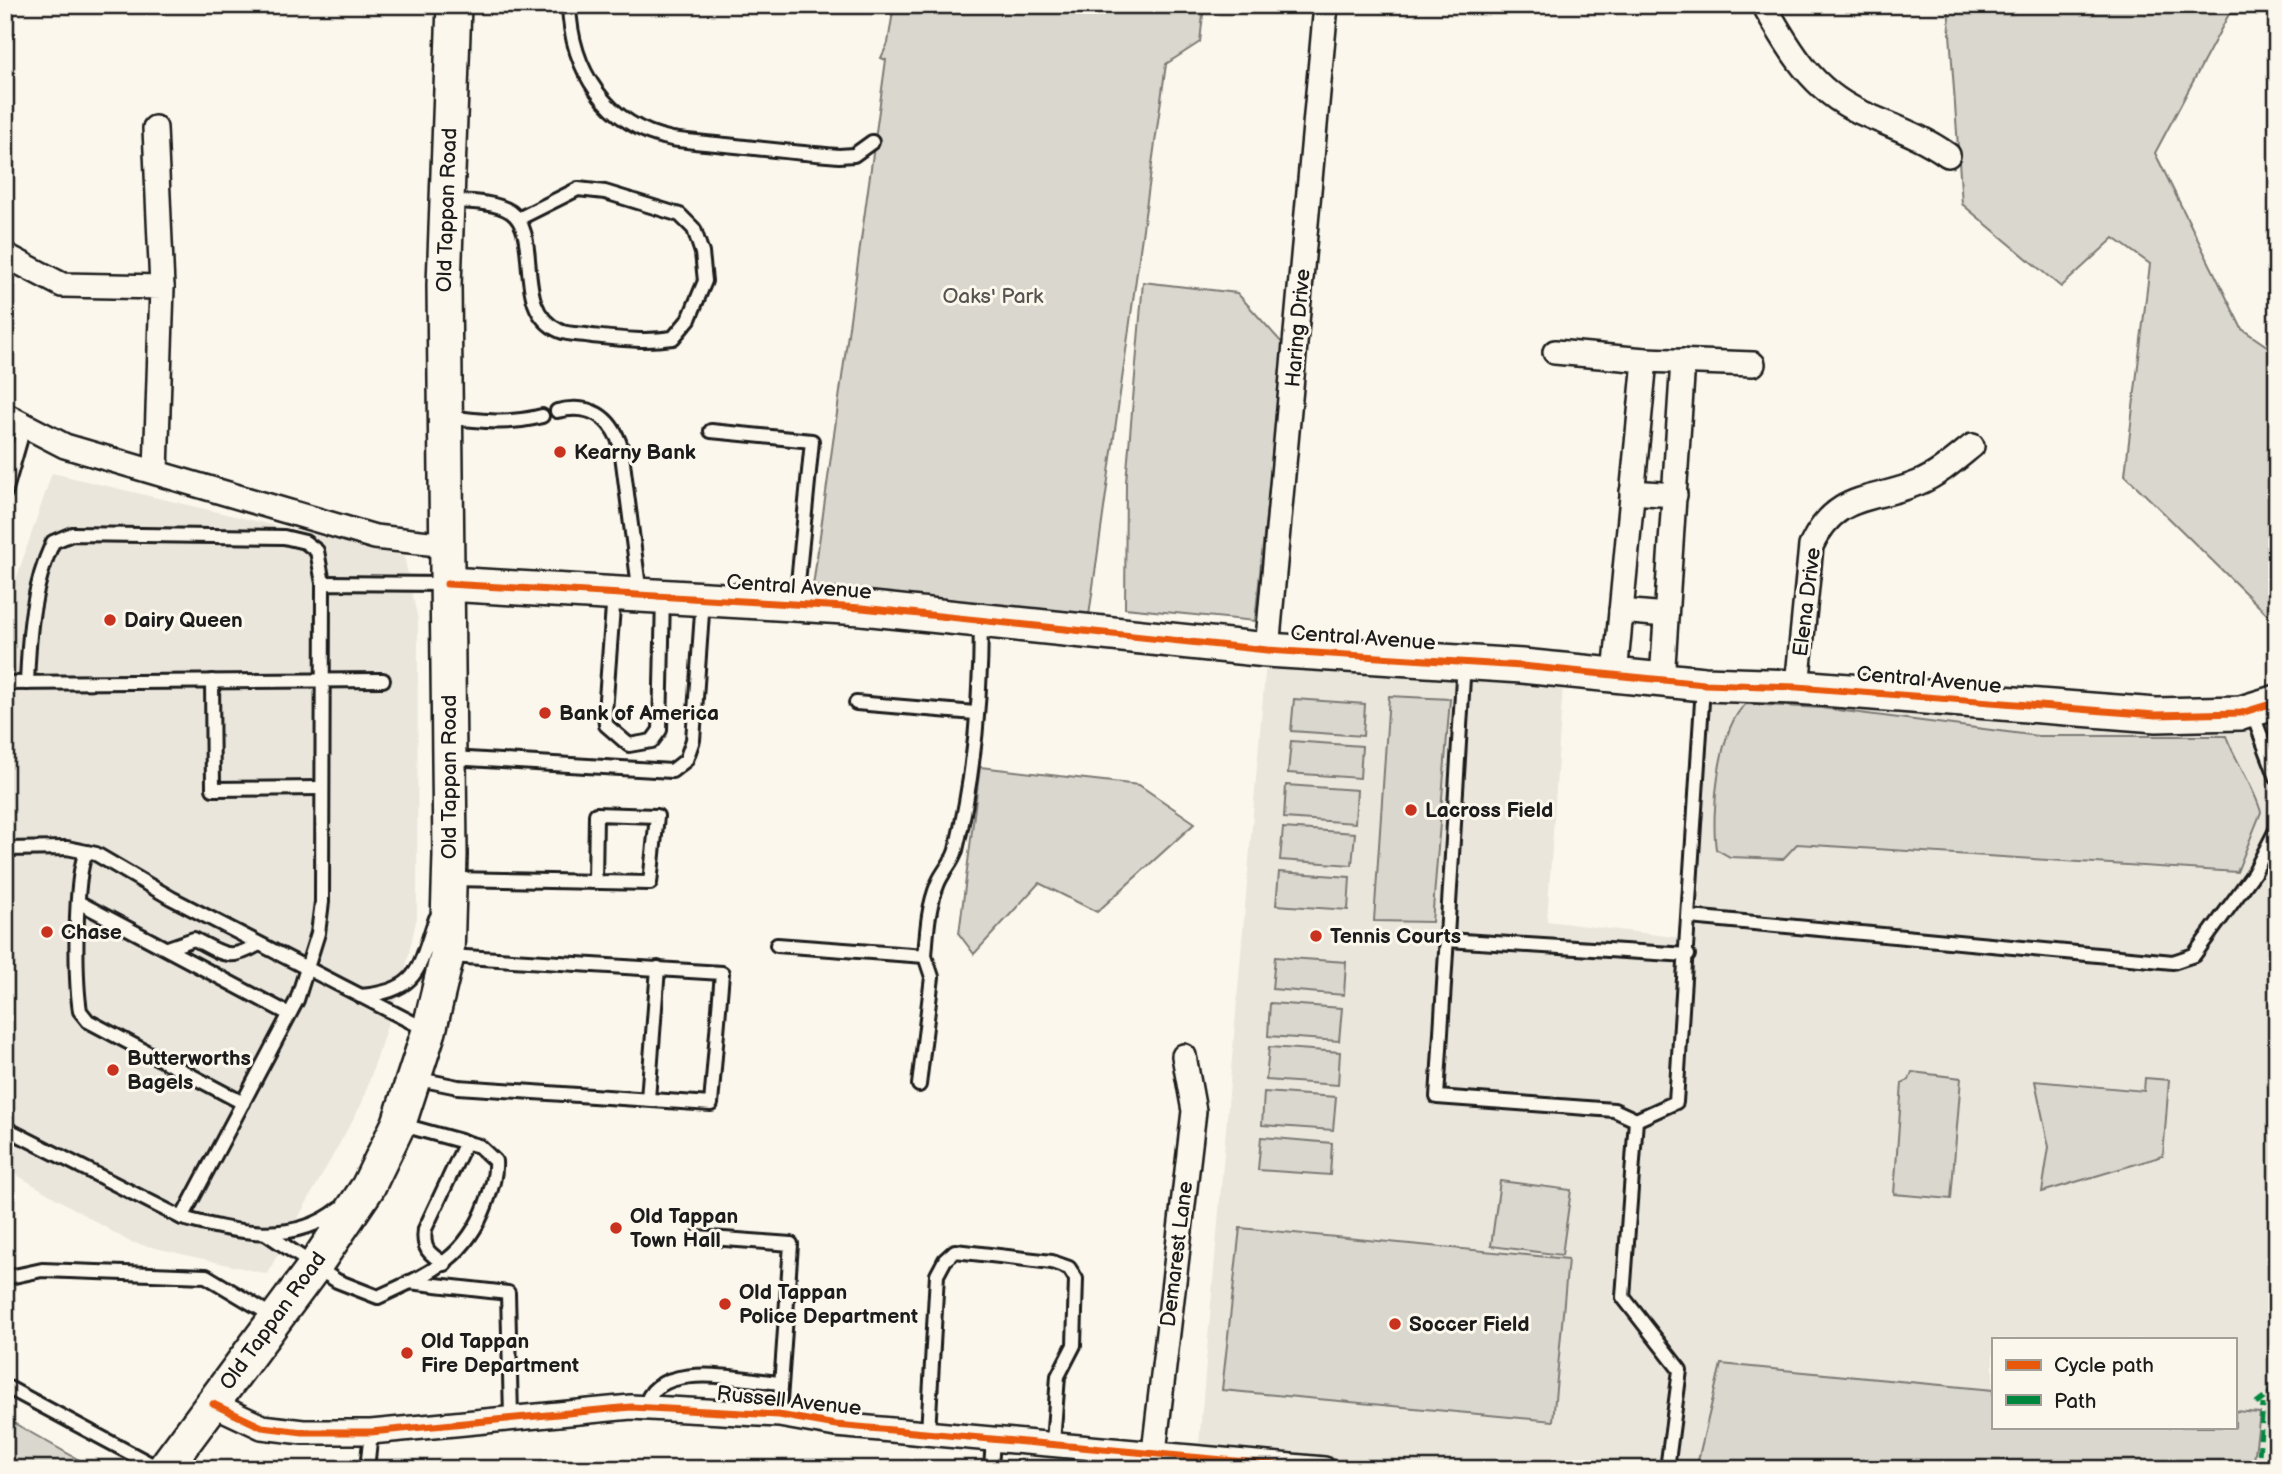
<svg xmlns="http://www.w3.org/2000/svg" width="2282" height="1474" font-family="'Balsamiq Sans',sans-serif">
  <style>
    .built { fill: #eae6dc; fill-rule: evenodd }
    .green { fill: #dad7ce; stroke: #7b7a75; stroke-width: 2 }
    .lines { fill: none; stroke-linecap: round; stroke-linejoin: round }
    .lane-casing { stroke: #1c1c1c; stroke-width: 18 }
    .street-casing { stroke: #1c1c1c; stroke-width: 28 }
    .secondary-casing { stroke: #1c1c1c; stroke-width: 38 }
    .lane { stroke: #fbf7ec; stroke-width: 12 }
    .street { stroke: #fbf7ec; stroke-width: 23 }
    .secondary { stroke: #fbf7ec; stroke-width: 33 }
    .quiet { stroke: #00873e; stroke-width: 5; stroke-dasharray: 10 5; stroke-linecap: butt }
    .cycleway-casing { stroke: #fbf7ec; stroke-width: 11 }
    .cycleway { stroke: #e8590c; stroke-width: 7 }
    .poi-dot { fill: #c8321e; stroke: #fbf7ec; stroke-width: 2.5 }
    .labels { text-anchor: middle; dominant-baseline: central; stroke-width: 6; stroke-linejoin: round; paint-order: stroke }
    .street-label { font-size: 21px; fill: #1c1c1c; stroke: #fbf7ec }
    .park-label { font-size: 21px; fill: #555451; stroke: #fbf7ec }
    .poi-label { font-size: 21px; font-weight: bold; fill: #1c1c1c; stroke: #fbf7ec; text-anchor: start }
  </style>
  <rect width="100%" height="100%" fill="#fbf7ec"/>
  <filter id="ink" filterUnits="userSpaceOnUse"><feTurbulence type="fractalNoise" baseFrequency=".0143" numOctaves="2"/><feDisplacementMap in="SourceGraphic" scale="14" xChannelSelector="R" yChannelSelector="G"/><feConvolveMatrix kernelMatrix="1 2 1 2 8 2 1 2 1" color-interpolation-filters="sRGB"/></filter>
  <g filter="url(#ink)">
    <g class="built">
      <polygon points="52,473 404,556 418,620 417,917 405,971 362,1103 267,1274 130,1242 5,1168 5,612"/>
      <path d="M1267 650 1564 670 1547 921 1682 938 1704 684 2277 702V1469H1324L1198 1456ZM1993 1339H2235V1427H1993Z"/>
    </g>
    <g class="green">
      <polygon points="894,5 1204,5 1200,42 1166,64 1088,623 813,586 886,60 881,58 888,43"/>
      <polygon points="1948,5 2277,5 2277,13 2229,14 2155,153 2242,329 2277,353 2277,624 2125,475 2150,264 2114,238 2061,287 1962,204"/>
      <polygon points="1143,282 1237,293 1284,345 1255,621 1125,608 1126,482"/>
      <polygon points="1389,696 1450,699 1432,922 1374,921"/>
      <polygon points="1294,699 1365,704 1363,736 1291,731"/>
      <path d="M1746 704 1821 708 2038 736H2226C2236 762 2253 785 2261 812L2237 872 1797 844 1783 859 1730 857 1716 849C1711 814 1718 727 1746 704Z"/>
      <polygon points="1291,741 1362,746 1360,778 1288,773"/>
      <polygon points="980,767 1139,785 1195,823 1097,912 1039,883 974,954 959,934"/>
      <polygon points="1286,785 1357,790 1355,823 1284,818"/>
      <polygon points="1283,828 1355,833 1352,865 1280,860"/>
      <polygon points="1279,872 1350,877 1348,910 1276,905"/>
      <polygon points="1275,957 1346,962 1344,995 1272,989"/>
      <polygon points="1270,1003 1342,1008 1339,1041 1268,1036"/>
      <polygon points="1269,1047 1340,1052 1338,1085 1266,1080"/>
      <polygon points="1912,1072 1961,1078 1951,1199 1894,1194 1902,1083 1909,1080"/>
      <polygon points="2145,1078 2169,1080 2163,1156 2042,1192 2049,1147 2035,1081 2144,1091"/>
      <polygon points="1264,1092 1336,1097 1333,1130 1262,1125"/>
      <polygon points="1261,1137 1332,1143 1330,1175 1258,1170"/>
      <polygon points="1500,1181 1571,1190 1562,1255 1491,1246"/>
      <polygon points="1240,1228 1568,1259 1553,1421 1222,1390"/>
      <polygon points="1721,1364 1993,1390 1993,1427 2235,1427 2235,1411 2260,1413 2253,1469 1696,1469"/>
      <polygon points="5,1418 95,1469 5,1469"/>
    </g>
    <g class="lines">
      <defs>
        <g id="lane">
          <path d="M569 5C571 69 606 126 672 139 690 142 708 143 726 145 763 149 801 153 839 156L854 155 872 142"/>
          <path d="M447 201C467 202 494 201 511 212 543 235 511 310 560 331 569 335 583 334 592 336 621 339 645 342 673 338L689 319 705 281 702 253 694 229 680 215 605 192 578 189 518 219"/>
          <path d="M557 411C590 403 611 416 621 447L640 595"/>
          <path d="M446 417C480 421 509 425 542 416"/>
          <polyline points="711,431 812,441 796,603"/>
          <polyline points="5,493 24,427"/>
          <polyline points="614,594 605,712 606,725 629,745 652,741 660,730 663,597"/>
          <polyline points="1464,662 1437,1097 1614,1110 1636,1120 1676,1102 1703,686"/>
          <polyline points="212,681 213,789 322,788"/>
          <polyline points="5,683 383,680"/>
          <path d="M27 683C29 633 32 588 53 542L72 534 284 537 305 542 317 551 323 583"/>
          <polyline points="856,703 975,713"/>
          <polyline points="2251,710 2277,778"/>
          <polyline points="451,758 672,771 686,760 693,740 703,599"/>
          <polyline points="5,849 67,848 96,854 171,898 429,1031"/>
          <path d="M86 852C74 880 75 979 80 1011L88 1021 243 1103"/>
          <polyline points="451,879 650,883 657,816 596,814 595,882"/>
          <polyline points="80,903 289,1014"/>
          <polyline points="1690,917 2173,962 2194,955 2254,873 2277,828"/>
          <polyline points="1447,940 1688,955"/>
          <path d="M777 945 925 956C927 930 928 907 938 883 943 871 953 862 956 850 974 776 981 696 981 620"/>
          <path d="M168 948 194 939C224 954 228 962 259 944"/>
          <path d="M360 996C420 991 418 969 436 918"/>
          <polyline points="414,1078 458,1087 711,1104 722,973 449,956"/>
          <polyline points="919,1085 932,977 925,956"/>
          <polyline points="648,1099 658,968"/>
          <polyline points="1636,1120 1623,1297 1680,1370 1667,1469"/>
          <polyline points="5,1128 182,1218"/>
          <path d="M339 1209C293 1246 235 1232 182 1218L297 1000 318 933 322 902 323 583 447 584"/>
          <path d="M267 1234 337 1281 378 1297C430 1273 465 1260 486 1204 491 1189 496 1177 495 1161L479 1146 399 1124"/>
          <polyline points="697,1237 791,1244 779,1415"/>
          <path d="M445 1264C429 1254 422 1249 425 1229L466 1142"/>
          <polyline points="5,1278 42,1270 206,1276 276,1318"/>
          <polyline points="409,1282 508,1293 511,1416"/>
          <polyline points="5,1386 160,1469"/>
          <path d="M645 1408C654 1358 743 1380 781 1383"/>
          <polyline points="928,1433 937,1275 945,1260 955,1251 1052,1262 1069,1268 1076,1279 1074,1345 1058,1376 1053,1443"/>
          <polyline points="367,1469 371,1432"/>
          <polyline points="991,1469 993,1438"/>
        </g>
        <g id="street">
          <path d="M1764 5C1789 49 1812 90 1860 112 1891 126 1920 135 1948 155"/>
          <polyline points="155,128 162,287"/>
          <polyline points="5,255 62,285 162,287 156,471"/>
          <polyline points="1555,352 1645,360 1753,364"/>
          <polyline points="5,415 65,446 252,501 375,537 447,545"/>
          <polyline points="1632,492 1675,495"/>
          <polyline points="1621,611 1666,615"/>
          <polyline points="1267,650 1326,5"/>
          <polyline points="1615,675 1645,360"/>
          <polyline points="1662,680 1683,361"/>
          <path d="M1797 687 1811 546C1836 492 1871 502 1918 483 1938 475 1956 459 1972 446"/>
          <polyline points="213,1404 262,1427 303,1432 371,1432 631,1407 779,1415 836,1425 1324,1469"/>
          <polyline points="1154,1452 1194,1111 1184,1056"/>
        </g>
        <g id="secondary">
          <polyline points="447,584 862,608 1267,650 1522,666 1704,684 1797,687 2156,715 2241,713 2277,702"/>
          <polyline points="164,1469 314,1267 368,1187 399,1123 429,1031 447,956 450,855 444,285 454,5"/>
        </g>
      </defs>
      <use href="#lane" class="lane-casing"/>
      <use href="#street" class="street-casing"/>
      <use href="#secondary" class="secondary-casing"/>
      <use href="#lane" class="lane"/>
      <use href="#street" class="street"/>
      <use href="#secondary" class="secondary"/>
      <g class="quiet">
        <polyline points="2256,1404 2277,1388"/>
        <polyline points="2258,1469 2263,1404"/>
      </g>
      <defs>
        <g id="cycleway">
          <polyline points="447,584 862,608 1267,650 1522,666 1704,684 1797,687 2156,715 2241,713 2277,702"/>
          <polyline points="213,1404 262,1427 303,1432 371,1432 631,1407 779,1415 836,1425 1324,1469"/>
        </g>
      </defs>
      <use href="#cycleway" class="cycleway-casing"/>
      <use href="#cycleway" class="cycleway"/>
    </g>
  </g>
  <g class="poi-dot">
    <circle cx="560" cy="452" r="7"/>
    <circle cx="110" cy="620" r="7"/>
    <circle cx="545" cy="713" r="7"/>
    <circle cx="1411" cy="810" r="7"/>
    <circle cx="47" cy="932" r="7"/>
    <circle cx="1316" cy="936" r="7"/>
    <circle cx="113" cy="1070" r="7"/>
    <circle cx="616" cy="1228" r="7"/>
    <circle cx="725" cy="1304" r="7"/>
    <circle cx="1395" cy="1324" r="7"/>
    <circle cx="407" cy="1353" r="7"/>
  </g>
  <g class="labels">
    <g class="street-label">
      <text transform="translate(447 210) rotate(-88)">Old Tappan Road</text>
      <text transform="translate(1298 328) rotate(-85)">Haring Drive</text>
      <text transform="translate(799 587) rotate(4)">Central Avenue</text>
      <text transform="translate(1807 602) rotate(-83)">Elena Drive</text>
      <text transform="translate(1363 638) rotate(4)">Central Avenue</text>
      <text transform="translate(1929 680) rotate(5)">Central Avenue</text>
      <text transform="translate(449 777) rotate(-90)">Old Tappan Road</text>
      <text transform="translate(1177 1254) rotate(-83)">Demarest Lane</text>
      <text transform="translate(273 1321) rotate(-54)">Old Tappan Road</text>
      <text transform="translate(789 1401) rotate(6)">Russell Avenue</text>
    </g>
    <g class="park-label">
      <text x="993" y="296">Oaks' Park</text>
    </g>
    <g class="poi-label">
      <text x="574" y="452">Kearny Bank</text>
      <text x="124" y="620">Dairy Queen</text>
      <text x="559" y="713">Bank of America</text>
      <text x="1425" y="810">Lacross Field</text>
      <text x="61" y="932">Chase</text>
      <text x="1330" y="936">Tennis Courts</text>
      <text x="127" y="1058">Butterworths<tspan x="127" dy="24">Bagels</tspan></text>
      <text x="630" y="1216">Old Tappan<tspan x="630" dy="24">Town Hall</tspan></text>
      <text x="739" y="1292">Old Tappan<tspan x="739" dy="24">Police Department</tspan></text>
      <text x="1409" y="1324">Soccer Field</text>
      <text x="421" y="1341">Old Tappan<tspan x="421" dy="24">Fire Department</tspan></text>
    </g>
  </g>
  <rect width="2282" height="1474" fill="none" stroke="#fbf7ec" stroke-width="28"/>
  <rect x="14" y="14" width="2254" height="1446" fill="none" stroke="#1c1c1c" stroke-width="2.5" filter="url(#ink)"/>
  <rect x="1992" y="1338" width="245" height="91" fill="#fbf7ec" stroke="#a29f99" stroke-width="2"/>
  <rect x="2006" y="1360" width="35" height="10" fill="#e8590c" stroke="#a29f99" stroke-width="2"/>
  <text x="2054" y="1372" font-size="21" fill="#1c1c1c">Cycle path</text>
  <rect x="2006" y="1395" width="35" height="10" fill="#00873e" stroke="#a29f99" stroke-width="2"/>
  <text x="2054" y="1408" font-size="21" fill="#1c1c1c">Path</text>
</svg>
